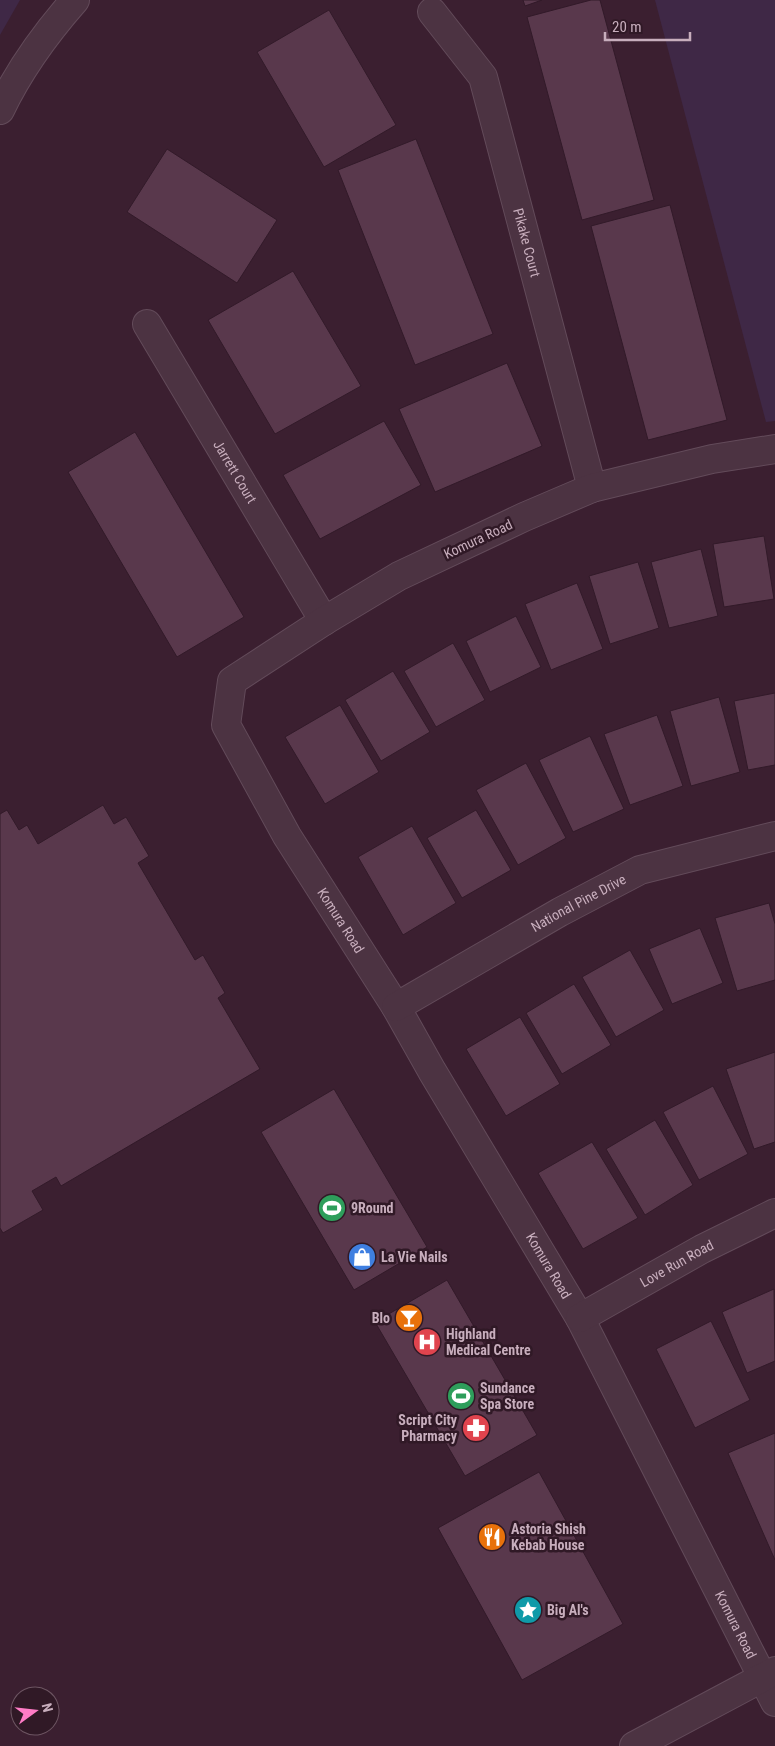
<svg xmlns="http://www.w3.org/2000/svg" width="775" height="1746" font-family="'Roboto Condensed',sans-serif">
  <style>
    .green { fill: #3f2846 }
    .building { fill: #59384c; stroke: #321a29 }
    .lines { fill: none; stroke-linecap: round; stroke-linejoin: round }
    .minor-casing { stroke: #634b5a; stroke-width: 30 }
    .minor { stroke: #4c3342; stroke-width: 28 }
    .labels { text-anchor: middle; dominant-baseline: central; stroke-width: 5; stroke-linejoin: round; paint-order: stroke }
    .street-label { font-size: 14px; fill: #c8aebd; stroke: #301926 }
    .poi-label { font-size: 14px; font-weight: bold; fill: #c8aebd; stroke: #301926; text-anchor: start }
  </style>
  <rect width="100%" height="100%" fill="#3b1f30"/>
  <g class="green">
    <polygon points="0,0 20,0 0,35"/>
    <polygon points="655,0 775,0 775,421 766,422"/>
  </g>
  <g class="building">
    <polygon points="523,0 542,0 525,6"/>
    <polygon points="591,0 600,0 654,200 582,220 527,17"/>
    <polygon points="329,10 396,125 324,167 257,52"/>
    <polygon points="416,139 493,334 415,365 338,170"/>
    <polygon points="167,149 277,220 237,283 127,212"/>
    <polygon points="670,205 727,420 648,440 591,226"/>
    <polygon points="293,271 361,386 275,434 208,320"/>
    <polygon points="507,363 542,446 435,492 399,409"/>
    <polygon points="384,421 421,485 320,539 283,475"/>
    <polygon points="135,432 244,617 177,657 68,472"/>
    <polygon points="764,536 774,599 724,607 713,544"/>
    <polygon points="701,549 718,616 669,628 651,562"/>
    <polygon points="638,562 659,628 610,644 589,576"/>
    <polygon points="577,583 603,649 551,670 525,604"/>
    <polygon points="516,616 541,667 490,692 466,641"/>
    <polygon points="453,643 485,700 436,727 404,671"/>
    <polygon points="393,671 430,732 381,761 345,700"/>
    <polygon points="775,693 775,765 748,770 734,701"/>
    <polygon points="719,697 740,772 691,786 670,711"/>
    <polygon points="340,705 379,772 325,804 285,737"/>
    <polygon points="657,715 683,786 630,805 604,734"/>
    <polygon points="590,736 624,809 573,832 539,760"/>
    <polygon points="526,763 566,838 518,865 476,790"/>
    <polygon points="103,805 114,824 126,817 149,856 138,863 195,960 203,955 225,993 218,998 260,1069 61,1186 56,1177 32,1191 43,1210 3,1233 0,1228 0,814 7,810 19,830 27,825 38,844"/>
    <polygon points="476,810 511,870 462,898 427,838"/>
    <polygon points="412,826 456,903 403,935 358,857"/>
    <polygon points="769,903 775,924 775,980 737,991 715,918"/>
    <polygon points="700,928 723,983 672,1004 649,949"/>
    <polygon points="630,950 664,1010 616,1037 582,977"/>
    <polygon points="574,984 611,1045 562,1074 526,1013"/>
    <polygon points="520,1017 560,1084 506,1116 466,1049"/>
    <polygon points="775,1052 775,1142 754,1149 726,1069"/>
    <polygon points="713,1086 748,1154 699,1180 663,1112"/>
    <polygon points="334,1089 427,1247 354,1290 261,1132"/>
    <polygon points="655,1120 693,1185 645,1215 606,1149"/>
    <polygon points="592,1142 638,1218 583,1249 538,1173"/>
    <polygon points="447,1280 537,1435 465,1476 375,1322"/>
    <polygon points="774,1289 775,1361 747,1373 722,1312"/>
    <polygon points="711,1321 750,1400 695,1428 656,1349"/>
    <polygon points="775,1433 775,1560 728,1453"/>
    <polygon points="539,1472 623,1624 522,1680 438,1528"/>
  </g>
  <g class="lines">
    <defs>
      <g id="minor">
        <path id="s1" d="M432 12 483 77 592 488"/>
        <path d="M0 110C19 70 46 33 75 0"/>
        <path id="s2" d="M147 324 324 621"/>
        <path id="s3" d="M775 449 712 459 592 488 524 517 399 576 324 621 232 681 226 725 287 836 396 1007 432 1071 580 1318 775 1702"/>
        <path id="s4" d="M396 1007 560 912 640 870 775 836"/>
        <path id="s5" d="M580 1318 702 1249 775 1213"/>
        <polyline points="634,1746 775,1671"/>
      </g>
    </defs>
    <use href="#minor" class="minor-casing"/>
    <use href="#minor" class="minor"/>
  </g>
  <defs>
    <symbol id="stadium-disc" viewBox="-11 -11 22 22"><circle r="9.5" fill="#2e9e5b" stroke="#301926"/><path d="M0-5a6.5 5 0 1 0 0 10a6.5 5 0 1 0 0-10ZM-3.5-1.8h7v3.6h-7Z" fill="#fff"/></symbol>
    <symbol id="shop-disc" viewBox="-11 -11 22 22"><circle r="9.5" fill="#3f7fe0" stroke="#301926"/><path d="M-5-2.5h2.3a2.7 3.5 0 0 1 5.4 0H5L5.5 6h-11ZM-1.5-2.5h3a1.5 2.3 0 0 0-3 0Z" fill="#fff"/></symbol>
    <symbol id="bar-disc" viewBox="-11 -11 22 22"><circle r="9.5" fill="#e8710a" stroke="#301926"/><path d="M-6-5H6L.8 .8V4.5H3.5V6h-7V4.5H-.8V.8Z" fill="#fff"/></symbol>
    <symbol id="hospital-disc" viewBox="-11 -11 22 22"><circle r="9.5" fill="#e0444e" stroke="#301926"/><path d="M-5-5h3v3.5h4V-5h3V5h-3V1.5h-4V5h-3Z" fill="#fff"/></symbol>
    <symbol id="pharmacy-disc" viewBox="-11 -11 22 22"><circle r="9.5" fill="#e0444e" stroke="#301926"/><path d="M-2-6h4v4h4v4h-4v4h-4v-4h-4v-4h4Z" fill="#fff"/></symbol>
    <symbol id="restaurant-disc" viewBox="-11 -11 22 22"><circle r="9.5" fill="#e8710a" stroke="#301926"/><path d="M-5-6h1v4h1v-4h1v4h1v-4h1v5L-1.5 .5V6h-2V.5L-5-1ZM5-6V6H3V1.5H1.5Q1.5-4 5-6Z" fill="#fff"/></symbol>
    <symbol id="sight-disc" viewBox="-11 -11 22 22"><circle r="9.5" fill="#0f9aa8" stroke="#301926"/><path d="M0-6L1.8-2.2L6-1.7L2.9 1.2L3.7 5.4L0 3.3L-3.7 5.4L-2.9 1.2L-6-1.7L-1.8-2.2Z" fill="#fff"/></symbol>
  </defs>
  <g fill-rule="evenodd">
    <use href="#stadium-disc" x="316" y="1192" width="32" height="32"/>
    <use href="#shop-disc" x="346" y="1241" width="32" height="32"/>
    <use href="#bar-disc" x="393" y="1302" width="32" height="32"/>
    <use href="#hospital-disc" x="411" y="1326" width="32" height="32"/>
    <use href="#stadium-disc" x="445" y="1380" width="32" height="32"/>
    <use href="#pharmacy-disc" x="460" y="1412" width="32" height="32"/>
    <use href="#restaurant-disc" x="476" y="1521" width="32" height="32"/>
    <use href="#sight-disc" x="512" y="1594" width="32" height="32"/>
  </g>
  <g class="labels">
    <g class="street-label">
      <text stroke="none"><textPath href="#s1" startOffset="254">Pikake Court</textPath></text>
      <text stroke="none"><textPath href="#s2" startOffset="172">Jarrett Court</textPath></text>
      <text transform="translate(478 539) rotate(-25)">Komura Road</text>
      <text stroke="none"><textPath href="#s4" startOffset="210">National Pine Drive</textPath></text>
      <text stroke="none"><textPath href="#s3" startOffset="868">Komura Road</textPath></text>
      <text stroke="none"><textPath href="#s5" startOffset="111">Love Run Road</textPath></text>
      <text stroke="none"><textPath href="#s3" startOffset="1271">Komura Road</textPath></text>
      <text stroke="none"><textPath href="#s3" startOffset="1676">Komura Road</textPath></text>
    </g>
    <g class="poi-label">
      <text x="351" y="1208">9Round</text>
      <text x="381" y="1257">La Vie Nails</text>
      <text x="390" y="1318" text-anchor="end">Blo</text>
      <text x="446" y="1334">Highland<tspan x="446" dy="16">Medical Centre</tspan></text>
      <text x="480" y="1388">Sundance<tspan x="480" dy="16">Spa Store</tspan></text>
      <text x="457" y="1420" text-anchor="end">Script City<tspan x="457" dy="16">Pharmacy</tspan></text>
      <text x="511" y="1529">Astoria Shish<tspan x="511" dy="16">Kebab House</tspan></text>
      <text x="547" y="1610">Big Al's</text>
    </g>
  </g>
  <g transform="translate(35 1711) rotate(75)"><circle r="24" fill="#301926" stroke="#6d5562"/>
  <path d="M0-4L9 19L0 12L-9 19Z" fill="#ff7cc6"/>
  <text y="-8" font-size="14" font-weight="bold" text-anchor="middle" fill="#c8aebd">N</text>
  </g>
  <path d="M605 32v8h85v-8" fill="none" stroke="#c8aebd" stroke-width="2.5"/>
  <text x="612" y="32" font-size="15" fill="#c8aebd" stroke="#301926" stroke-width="4" paint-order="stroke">20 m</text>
</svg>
